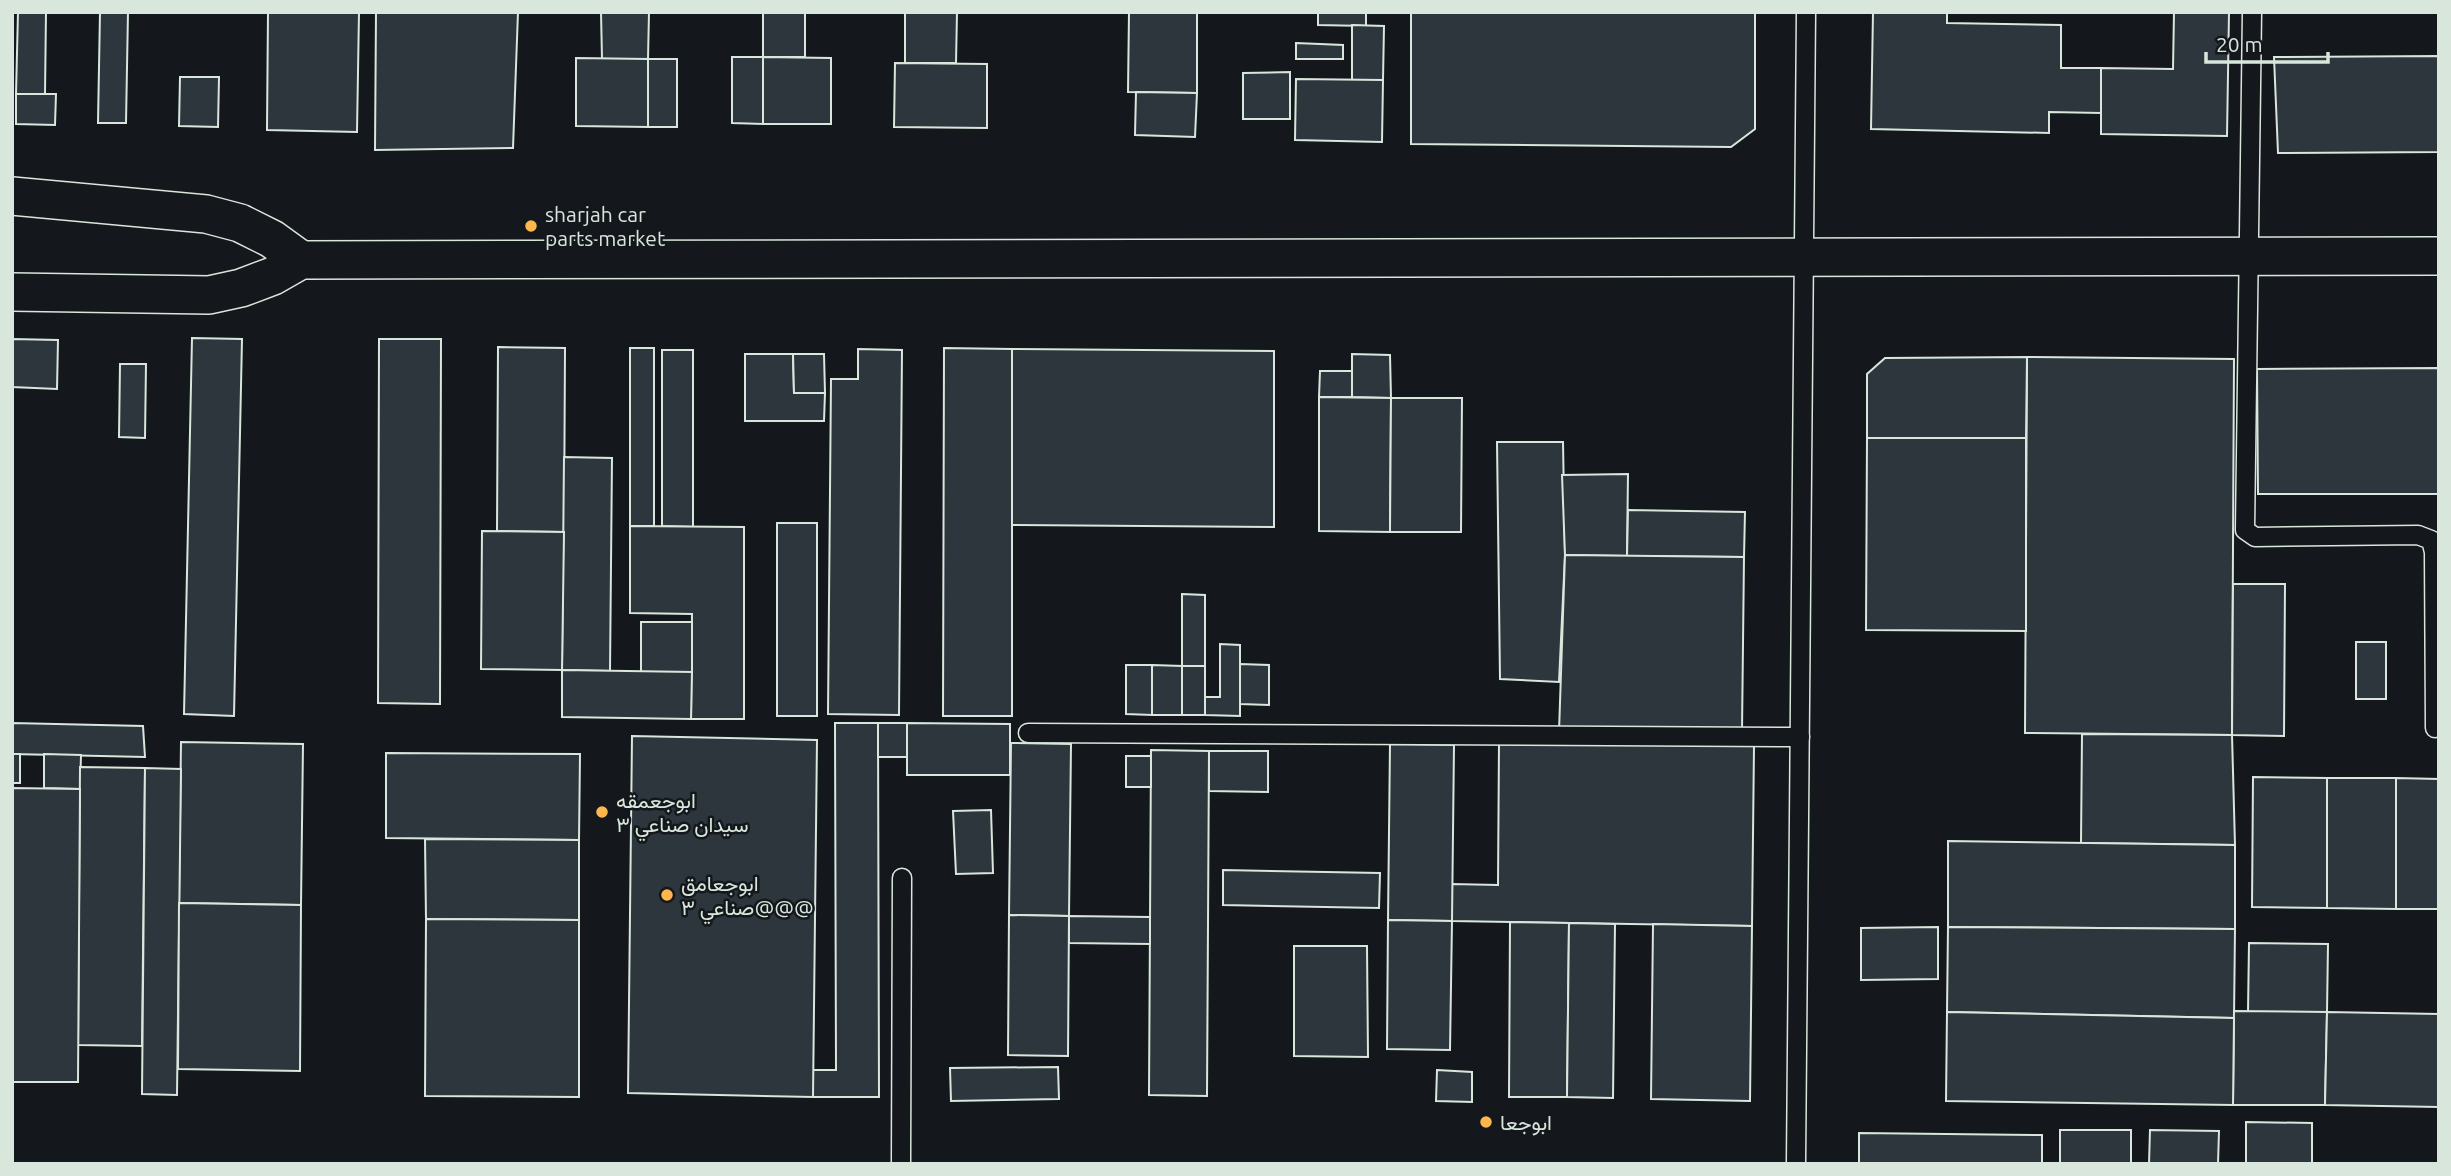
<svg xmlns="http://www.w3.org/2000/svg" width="2451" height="1176" font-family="Ubuntu,Vazirmatn,sans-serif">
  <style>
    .building { fill: #2c363c; stroke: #d8e6dc; stroke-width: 2 }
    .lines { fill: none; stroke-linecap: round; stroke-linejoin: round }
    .service-casing { stroke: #d8e6dc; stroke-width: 21 }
    .minor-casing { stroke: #d8e6dc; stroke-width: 40 }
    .service { stroke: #14181c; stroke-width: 18 }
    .minor { stroke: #14181c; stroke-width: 37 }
    .poi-dot { fill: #ffb74d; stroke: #14181c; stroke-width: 2.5 }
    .labels { text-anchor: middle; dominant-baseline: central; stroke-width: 5; stroke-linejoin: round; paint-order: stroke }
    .poi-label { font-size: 21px; fill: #d8e6dc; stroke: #14181c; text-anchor: start }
  </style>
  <rect width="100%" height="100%" fill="#14181c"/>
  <g class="building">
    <polygon points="18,12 46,12 45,94 16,94"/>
    <polygon points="100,12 128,12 126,123 98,123"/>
    <polygon points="268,12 359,12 357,132 267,130"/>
    <polygon points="376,12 518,12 513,148 375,150"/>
    <polygon points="601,12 649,12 648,59 602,59"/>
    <rect x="763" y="12" width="42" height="45"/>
    <polygon points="905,12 957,12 956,63 905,63"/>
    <polygon points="1129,12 1197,12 1197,93 1128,92"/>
    <polygon points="1318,12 1366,12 1366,26 1318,25"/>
    <polygon points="1411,12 1755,12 1755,129 1731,147 1411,144"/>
    <polygon points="1873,12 1947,12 1947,23 2061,25 2061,68 2101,68 2101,113 2049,112 2049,133 1871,129"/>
    <polygon points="2174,12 2229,12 2227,136 2101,134 2101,68 2173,69"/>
    <polygon points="1352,25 1384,26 1383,80 1352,80"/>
    <polygon points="1296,43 1343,45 1343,59 1296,59"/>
    <polygon points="2439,56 2439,152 2278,153 2274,57"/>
    <polygon points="732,57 763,57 763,124 732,123"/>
    <polygon points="763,57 831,58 831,124 763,124"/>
    <polygon points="576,58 648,59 648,127 576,126"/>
    <rect x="648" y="59" width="29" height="68"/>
    <polygon points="895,63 987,64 987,128 894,127"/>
    <polygon points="1290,72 1290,119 1243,119 1243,73"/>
    <polygon points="180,77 219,77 218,127 179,126"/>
    <polygon points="1296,79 1383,80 1382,142 1295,140"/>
    <polygon points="1136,92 1197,93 1195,137 1135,135"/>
    <polygon points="16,94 56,94 55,125 16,124"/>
    <polygon points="192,338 242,339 234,716 184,714"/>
    <polygon points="12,339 58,340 57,389 12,387"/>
    <polygon points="379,339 441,339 440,704 378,703"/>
    <polygon points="498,347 565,348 564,532 497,531"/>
    <rect x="630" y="348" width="24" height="178"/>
    <polygon points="944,348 1012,349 1012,716 943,716"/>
    <polygon points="858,349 902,350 899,715 828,714 831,379 858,379"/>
    <polygon points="1012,349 1274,351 1274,527 1012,525"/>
    <polygon points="662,350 693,350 693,527 662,526"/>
    <polygon points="745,354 793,354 794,393 825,393 824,421 745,421"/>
    <polygon points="793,354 824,354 825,393 794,393"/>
    <polygon points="1352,354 1390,355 1391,398 1352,397"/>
    <polygon points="2027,357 2234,359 2232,735 2025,733"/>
    <polygon points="2027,357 2026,438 1867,438 1867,374 1885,358"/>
    <polygon points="120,364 146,364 145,438 119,437"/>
    <polygon points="2439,368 2439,494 2258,494 2257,369"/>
    <polygon points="1320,371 1352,371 1352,397 1319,397"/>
    <polygon points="1319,397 1391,398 1390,532 1319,531"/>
    <polygon points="1391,398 1462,398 1461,532 1390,532"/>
    <polygon points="1867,438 2026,438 2026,631 1866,630"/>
    <polygon points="1497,442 1563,442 1565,555 1559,682 1500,679"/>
    <polygon points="564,457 612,458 610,671 562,670"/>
    <polygon points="1628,474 1627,556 1565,555 1562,475"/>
    <polygon points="1628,510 1745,512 1744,557 1627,556"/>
    <rect x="777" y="523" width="40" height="193"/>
    <polygon points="630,526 744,527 744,719 691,719 692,614 630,613"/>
    <polygon points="482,531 564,532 562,670 481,669"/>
    <polygon points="1565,555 1744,557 1742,731 1559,732"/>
    <polygon points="2233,584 2285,584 2284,736 2232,735"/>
    <polygon points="1182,594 1205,595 1205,666 1182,666"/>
    <rect x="641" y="622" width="51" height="50"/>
    <rect x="2356" y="642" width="30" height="57"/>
    <polygon points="1220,644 1240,645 1240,716 1205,715 1205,697 1220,697"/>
    <polygon points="1240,664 1269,665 1269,705 1240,704"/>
    <polygon points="1126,665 1152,665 1152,715 1126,714"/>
    <polygon points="1152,665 1182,666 1182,715 1152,715"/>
    <rect x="1182" y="666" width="23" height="49"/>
    <polygon points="562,670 692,672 691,719 562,717"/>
    <polygon points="12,723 143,726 145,757 12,754"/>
    <polygon points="835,723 878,723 879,1097 813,1097 813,1070 836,1070"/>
    <rect x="878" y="723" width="29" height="34"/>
    <polygon points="907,723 1010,724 1010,775 907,775"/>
    <polygon points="2082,734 2232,735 2235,845 2081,843"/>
    <polygon points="632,736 817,740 813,1097 628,1093"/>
    <polygon points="181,742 303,744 301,905 179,903"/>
    <polygon points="1499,742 1754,746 1752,926 1452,921 1452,884 1498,885"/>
    <polygon points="1011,743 1071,744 1069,916 1009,915"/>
    <polygon points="1390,744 1454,745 1452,921 1388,920"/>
    <polygon points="1151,750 1209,751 1207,1096 1149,1095"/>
    <polygon points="1209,751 1268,751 1268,792 1209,791"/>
    <polygon points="386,753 580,754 579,840 386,838"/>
    <rect x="12" y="754" width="8" height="29"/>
    <polygon points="44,754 81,755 80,789 44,788"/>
    <rect x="1126" y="756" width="25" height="31"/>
    <polygon points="80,767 145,768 142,1046 78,1045"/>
    <polygon points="145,768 181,769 177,1095 142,1094"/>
    <polygon points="2253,777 2327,778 2327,908 2252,907"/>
    <polygon points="2327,778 2396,778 2396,909 2327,908"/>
    <polygon points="2396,778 2439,779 2439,909 2396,909"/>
    <polygon points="12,788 80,789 78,1082 12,1082"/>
    <polygon points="991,810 993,873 956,874 953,811"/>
    <polygon points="425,839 579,840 579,920 426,919"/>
    <polygon points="1948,841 2235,845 2235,929 1948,927"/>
    <polygon points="1223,870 1380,873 1379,908 1223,905"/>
    <polygon points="179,903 301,905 300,1071 178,1069"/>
    <polygon points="1009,915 1069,916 1068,1056 1008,1055"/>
    <polygon points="1069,916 1150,917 1150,944 1069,943"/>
    <polygon points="426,919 579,920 579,1097 425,1096"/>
    <polygon points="1388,920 1452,921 1450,1050 1387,1049"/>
    <polygon points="1510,922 1569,923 1567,1097 1509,1097"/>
    <polygon points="1569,923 1615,924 1613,1098 1567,1097"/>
    <polygon points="1653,924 1752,926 1750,1101 1651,1099"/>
    <polygon points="1938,927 1938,979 1861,980 1861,928"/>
    <polygon points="1948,927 2235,929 2234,1018 1947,1012"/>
    <polygon points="2249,943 2328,944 2327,1012 2248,1012"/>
    <polygon points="1294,946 1367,946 1368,1057 1294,1056"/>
    <polygon points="2234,1011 2327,1012 2325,1105 2233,1105"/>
    <polygon points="1947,1012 2234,1018 2233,1105 1946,1101"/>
    <polygon points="2327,1012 2439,1014 2439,1107 2325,1105"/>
    <polygon points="1058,1067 1059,1099 951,1101 950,1068"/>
    <polygon points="1437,1070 1472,1072 1472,1102 1436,1101"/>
    <polygon points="2246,1122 2312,1123 2312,1164 2246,1164"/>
    <rect x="2060" y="1130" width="71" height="34"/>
    <polygon points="2150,1130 2219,1131 2218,1164 2149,1164"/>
    <polygon points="1859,1133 2042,1135 2042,1164 1859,1164"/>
  </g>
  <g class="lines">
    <defs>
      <g id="service">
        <polyline points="2252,12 2245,530 2255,537 2418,535 2431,540 2434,552 2435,728"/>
        <polyline points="1028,733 1800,737"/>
        <polyline points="901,1164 902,878"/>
        <polyline points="1796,1164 1806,12"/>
      </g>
      <g id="minor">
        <polyline points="12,196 206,214 240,223 272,239 301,260"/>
        <polyline points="12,292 209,295 241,288 273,276 301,260 2439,256"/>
      </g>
    </defs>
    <use href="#service" class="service-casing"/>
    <use href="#minor" class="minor-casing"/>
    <use href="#service" class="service"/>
    <use href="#minor" class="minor"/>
  </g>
  <g class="poi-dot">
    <circle cx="531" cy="226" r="7"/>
    <circle cx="602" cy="812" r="7"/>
    <circle cx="667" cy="895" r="7"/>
    <circle cx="1486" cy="1122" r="7"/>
  </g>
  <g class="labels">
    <g class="poi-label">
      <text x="545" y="214">sharjah car<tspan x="545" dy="24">parts market</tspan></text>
      <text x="616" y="800">ابوجعمقه<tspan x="616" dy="24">سيدان صناعي ٣</tspan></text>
      <text x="681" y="883">ابوجعامق<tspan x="681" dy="24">صناعي ٣@@@</tspan></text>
      <text x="1500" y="1122">ابوجعا</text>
    </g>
  </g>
  <rect width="2451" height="1176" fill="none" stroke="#d8e6dc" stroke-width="28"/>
  <path d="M2206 52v10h122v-10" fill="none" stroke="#d8e6dc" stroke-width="3.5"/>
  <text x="2216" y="52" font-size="21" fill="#d8e6dc" stroke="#14181c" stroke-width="5" paint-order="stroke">20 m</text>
</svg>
